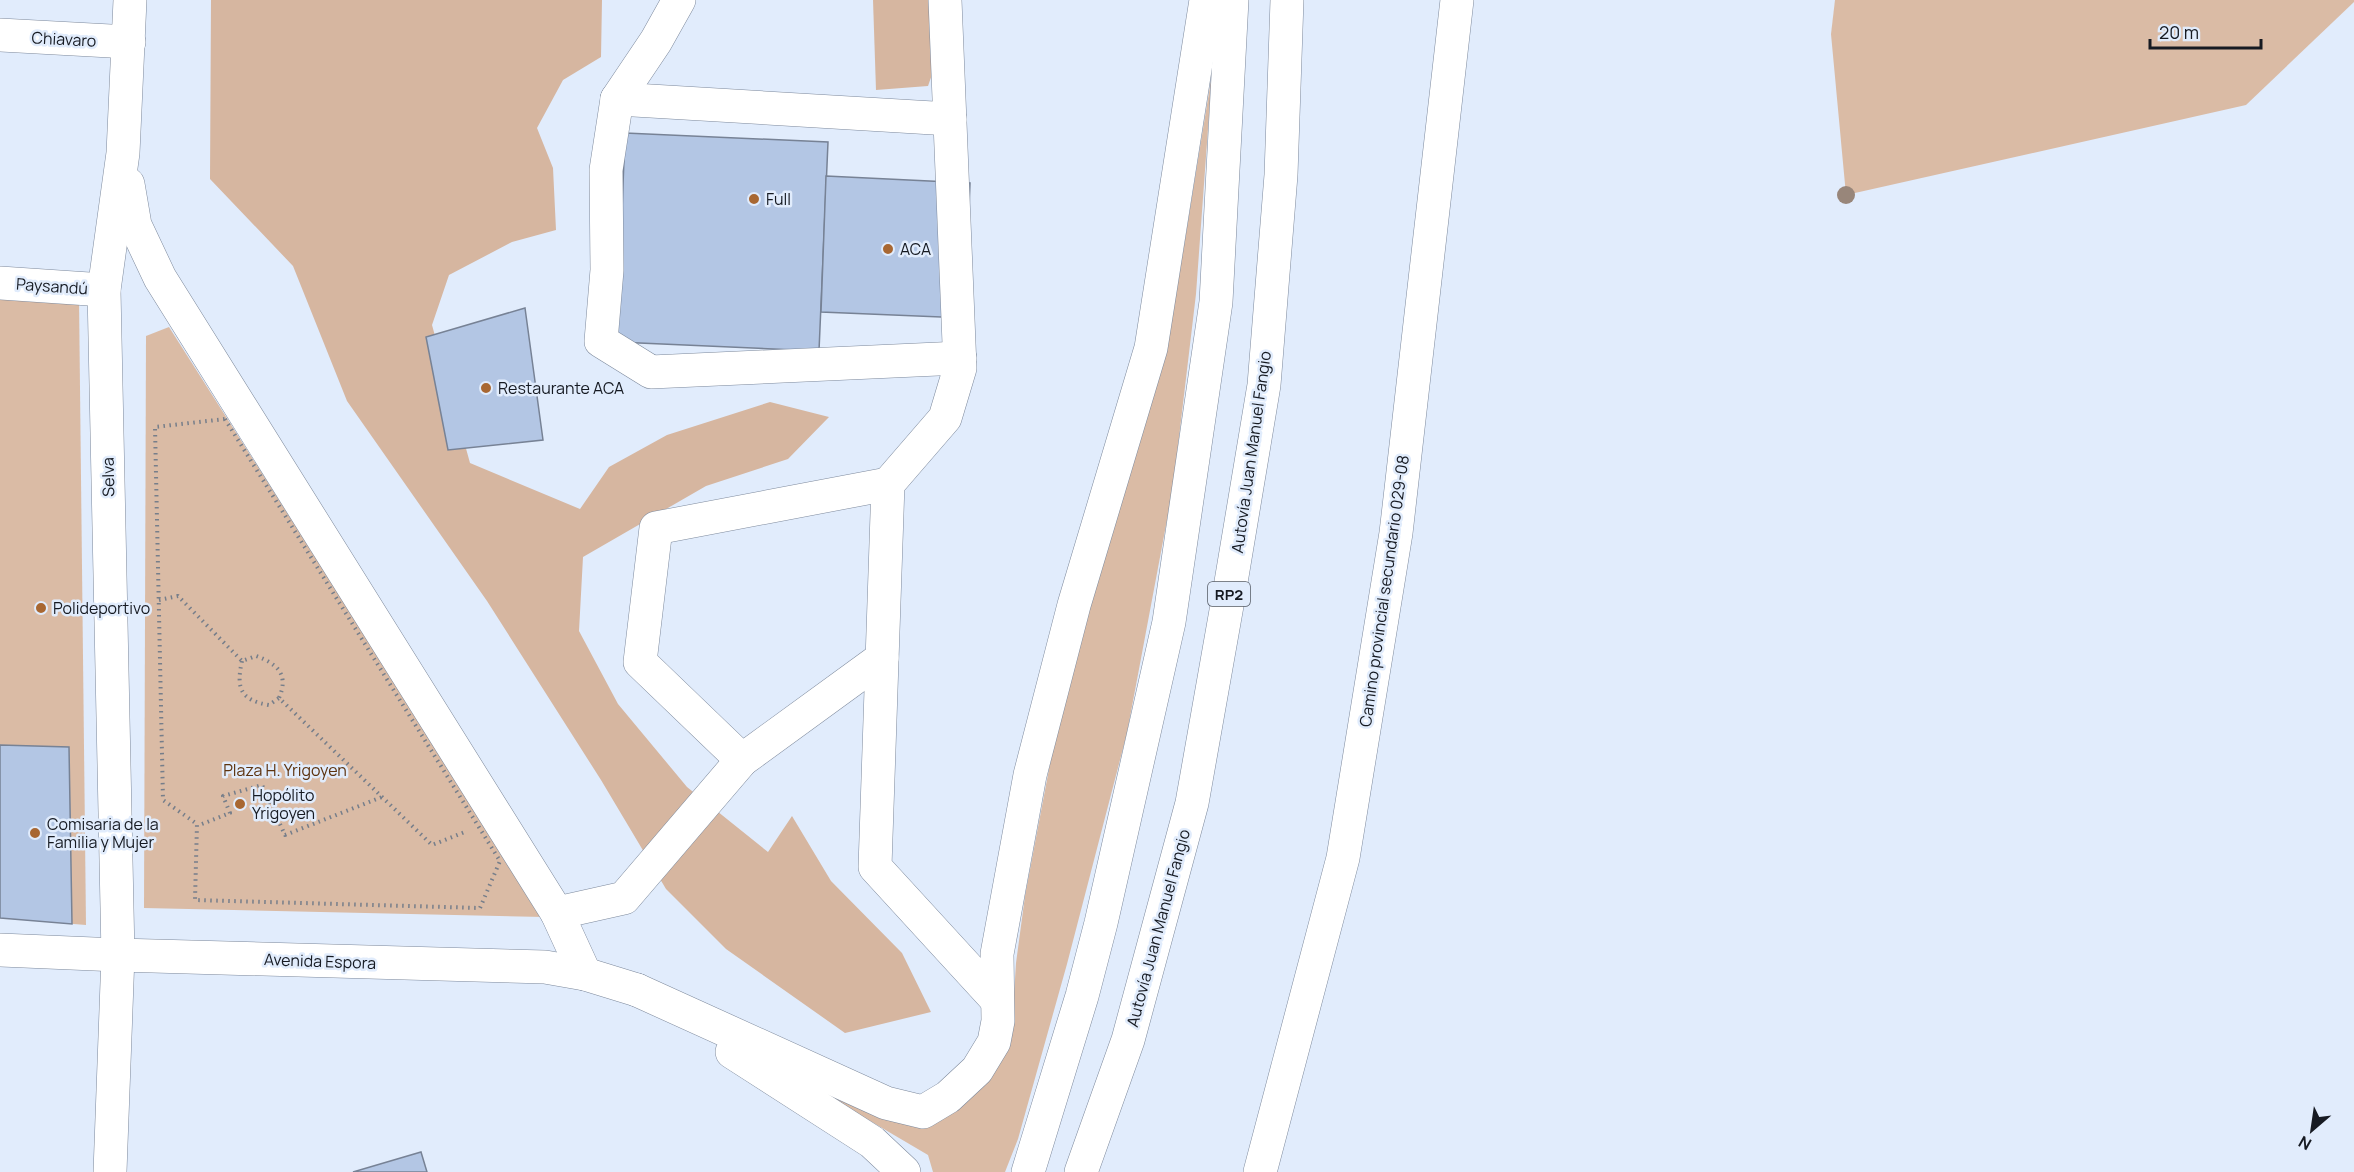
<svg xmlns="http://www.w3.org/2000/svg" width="2354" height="1172" font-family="Manrope,sans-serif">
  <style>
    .green { fill: #dabba5 }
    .forest { fill: #d6b6a0 }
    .building { fill: #b3c6e4; stroke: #778295; stroke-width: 1.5 }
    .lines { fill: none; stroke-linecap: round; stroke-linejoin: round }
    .minor-casing { stroke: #7d899c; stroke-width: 34 }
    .major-casing { stroke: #7d899c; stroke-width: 34 }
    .highway-casing { stroke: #7d899c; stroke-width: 34 }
    .path { stroke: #767e8a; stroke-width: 4; stroke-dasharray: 1.5 4.5; stroke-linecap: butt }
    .minor { stroke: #fff; stroke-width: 33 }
    .major { stroke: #fff; stroke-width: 33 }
    .highway { stroke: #fff; stroke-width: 33 }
    .tree { fill: #98867a }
    .poi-dot { fill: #a86732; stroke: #e1ecfc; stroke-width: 2 }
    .labels { text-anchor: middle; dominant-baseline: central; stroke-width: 5; stroke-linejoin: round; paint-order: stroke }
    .shield { fill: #e1ecfc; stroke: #535963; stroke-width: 1.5 }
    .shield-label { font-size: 15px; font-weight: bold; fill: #161a22 }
    .street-label { font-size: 16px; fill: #161a22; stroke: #e1ecfc }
    .poi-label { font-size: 16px; fill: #161a22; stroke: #e1ecfc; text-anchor: start }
    .park-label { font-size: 16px; fill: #5d330f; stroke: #e1ecfc }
  </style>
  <rect width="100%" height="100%" fill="#e1ecfc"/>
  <g class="green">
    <polygon points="1835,0 2354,0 2354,2 2246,105 1846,195 1831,34"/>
    <polygon points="1212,74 1196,294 1173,488 1127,733 1067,964 1018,1139 1005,1172 933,1172 928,1155 775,1065 922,1123 1013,1011 1016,963 1025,896 1053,748 1082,624 1172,319"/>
    <polygon points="0,294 79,298 86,925 0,918"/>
    <polygon points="169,327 544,917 144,908 146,336"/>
  </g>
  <g class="forest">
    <polygon points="211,0 602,0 601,57 563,80 537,128 553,168 556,230 512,242 449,275 432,325 470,463 580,509 609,467 667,435 770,402 829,417 788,459 706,486 583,557 579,631 618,704 687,787 768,852 792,816 831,881 902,953 931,1012 845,1033 726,949 666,889 601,780 487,601 347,401 293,266 210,179"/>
    <polygon points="873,0 958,0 928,86 876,90"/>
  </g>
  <g class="building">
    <polygon points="625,133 828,142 819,351 617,342"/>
    <polygon points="826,176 970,183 965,318 821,312"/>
    <polygon points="525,308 543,440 448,450 426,337"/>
    <polygon points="0,745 69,747 72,924 0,918"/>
    <polygon points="421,1152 427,1172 353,1172"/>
  </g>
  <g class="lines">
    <defs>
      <g id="minor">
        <polyline points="679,0 656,41 617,99 606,170 607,270 601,341 651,372 960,358"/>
        <polyline points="945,0 960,368 945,418 888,484 875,867 996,999"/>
        <polyline points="0,35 129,42"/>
        <polyline points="617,99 950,119"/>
        <polyline points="128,184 135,225 160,278 557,913 585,974"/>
        <polyline points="0,283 104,290"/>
        <polyline points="882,658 742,760 640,662 656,528 888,484"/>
        <polyline points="557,913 624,898 742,760"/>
        <polyline points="110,1172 118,955 104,290 123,153 130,0"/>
        <polyline points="1260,1172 1343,858 1396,533 1457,0"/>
      </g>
      <polyline id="major" points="0,950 118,955 545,967 585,974 637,990"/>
      <g id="highway">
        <polyline points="637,990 886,1103 923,1112 948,1097 977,1070 994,1042 998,1021 997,954 1030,775 1074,605 1151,348 1206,0"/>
        <polyline points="732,1052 872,1142 904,1172"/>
        <polyline points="1028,1172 1082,996 1101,923 1169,622 1216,302 1232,0"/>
        <polyline points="1081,1172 1128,1040 1192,803 1229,594 1264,385 1281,175 1287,0"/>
      </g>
    </defs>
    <use href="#minor" class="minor-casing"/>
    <use href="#major" class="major-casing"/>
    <use href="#highway" class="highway-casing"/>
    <g class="path">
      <polygon points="225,419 500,861 480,908 195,900 197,824 163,800 155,427"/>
      <path d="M159 600 178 596 242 661 256 656C278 664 289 675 279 698L432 845 465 832"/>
      <path d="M242 661C236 688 240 700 269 705L279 698"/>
      <polyline points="202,824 230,813 223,796 262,785 285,835 382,797"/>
    </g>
    <use href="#minor" class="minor"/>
    <use href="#major" class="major"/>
    <use href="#highway" class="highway"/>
  </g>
  <circle class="tree" cx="1846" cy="195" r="9"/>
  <g class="poi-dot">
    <circle cx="754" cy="199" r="6"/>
    <circle cx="888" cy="249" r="6"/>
    <circle cx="486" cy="388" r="6"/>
    <circle cx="41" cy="608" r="6"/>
    <circle cx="240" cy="804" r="6"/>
    <circle cx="35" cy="833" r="6"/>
  </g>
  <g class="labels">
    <rect class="shield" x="1208" y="582" width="42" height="24" rx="4.5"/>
    <g class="shield-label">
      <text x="1229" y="594">RP2</text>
    </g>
    <g class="street-label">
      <text transform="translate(64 39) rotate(3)">Chiavaro</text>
      <text transform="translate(52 286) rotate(4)">Paysandú</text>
      <text transform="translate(1251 452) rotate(-82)">Autovía Juan Manuel Fangio</text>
      <text transform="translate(108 477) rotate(-91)">Selva</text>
      <text transform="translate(1384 591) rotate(-82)">Camino provincial secundario 029-08</text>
      <text transform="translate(1158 928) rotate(-75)">Autovía Juan Manuel Fangio</text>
      <text transform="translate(320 961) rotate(2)">Avenida Espora</text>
    </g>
    <g class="poi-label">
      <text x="766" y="199">Full</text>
      <text x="900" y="249">ACA</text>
      <text x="498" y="388">Restaurante ACA</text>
      <text x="53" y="608">Polideportivo</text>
      <text x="252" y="795">Hopólito<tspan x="252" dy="18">Yrigoyen</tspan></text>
      <text x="47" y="824">Comisaria de la<tspan x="47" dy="18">Familia y Mujer</tspan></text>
    </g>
    <g class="park-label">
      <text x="285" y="770">Plaza H. Yrigoyen</text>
    </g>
  </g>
  <g transform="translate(2312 1130) rotate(209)" stroke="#e1ecfc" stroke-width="4.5" paint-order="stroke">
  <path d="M0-4.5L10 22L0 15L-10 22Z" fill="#161a22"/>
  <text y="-9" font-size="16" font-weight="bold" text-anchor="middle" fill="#161a22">N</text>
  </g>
  <path d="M2150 39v9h111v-9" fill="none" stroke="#161a22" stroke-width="3"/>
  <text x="2159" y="39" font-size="18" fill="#161a22" stroke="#e1ecfc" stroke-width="4.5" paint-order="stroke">20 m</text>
</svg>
